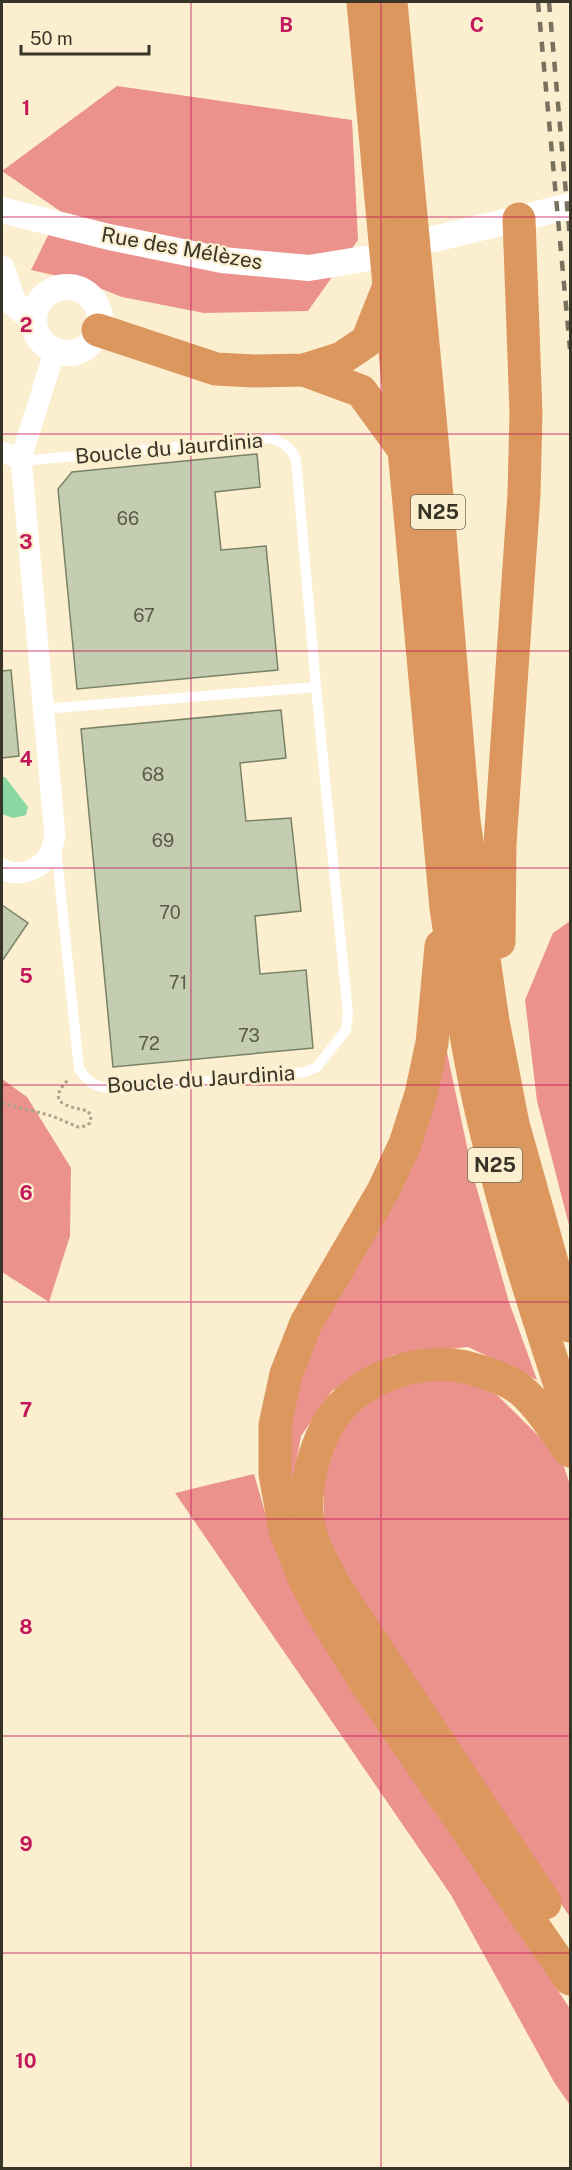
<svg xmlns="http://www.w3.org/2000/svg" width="572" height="2170" font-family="'Public Sans',sans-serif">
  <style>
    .forest { fill: #ea928b }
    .water { fill: #8ad7a1 }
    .building { fill: #c4cdaf; stroke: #7a8266; stroke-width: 1.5 }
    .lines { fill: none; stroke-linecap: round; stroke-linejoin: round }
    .path { stroke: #ada38c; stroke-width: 3; stroke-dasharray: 3 3; stroke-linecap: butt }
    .service { stroke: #fff; stroke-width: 10 }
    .minor { stroke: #fff; stroke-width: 21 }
    .tertiary { stroke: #fff; stroke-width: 26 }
    .trunk { stroke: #dc975e; stroke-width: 33 }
    .rail { stroke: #78715e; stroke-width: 4.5; stroke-dasharray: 10 10; stroke-linecap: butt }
    .grid { fill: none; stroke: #c2185b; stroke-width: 1.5; stroke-opacity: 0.55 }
    .labels { text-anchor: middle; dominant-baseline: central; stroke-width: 4.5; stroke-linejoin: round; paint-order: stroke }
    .number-label { font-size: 18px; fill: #5c5a4a }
    .shield { fill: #fcefd0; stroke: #746c5a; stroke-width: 1.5 }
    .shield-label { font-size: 20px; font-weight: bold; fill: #393428 }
    .street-label { font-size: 21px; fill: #393428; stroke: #fcefd0 }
    .grid-label { font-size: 20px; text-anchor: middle; font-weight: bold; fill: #c2185b; stroke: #fcefd0; stroke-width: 4.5; stroke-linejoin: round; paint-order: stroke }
  </style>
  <rect width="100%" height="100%" fill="#fcefd0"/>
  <g class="forest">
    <polygon points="117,86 352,120 358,240 308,311 204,313 122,297 84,282 31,270 60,211 2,171"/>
    <polygon points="570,921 570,1229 537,1101 525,1000 553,933"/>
    <polygon points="445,1043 473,1175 509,1302 537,1380 468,1347 393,1355 332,1391 301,1436 290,1497 289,1425 304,1357"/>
    <polygon points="2,1079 27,1097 71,1168 70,1236 49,1302 2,1272"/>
    <polygon points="462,1379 497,1395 561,1458 570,1485 570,1917 372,1622 324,1535 324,1476 344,1423 395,1383"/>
    <polygon points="254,1474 277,1554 570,2009 570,2105 554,2082 451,1895 175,1493"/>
  </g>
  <polygon class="water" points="2,777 5,777 28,807 26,815 13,818 2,814"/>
  <g class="building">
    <polygon points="257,454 260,487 215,492 221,550 266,546 278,670 77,689 58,489 72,472"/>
    <polygon points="11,670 19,756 2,758 2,671"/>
    <polygon points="281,710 286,758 240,763 246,821 291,818 301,911 255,916 260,974 306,970 313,1048 113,1067 81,729"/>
    <polygon points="2,905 28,923 2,961"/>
  </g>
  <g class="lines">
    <path class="path" d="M2 1103 52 1116 78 1127 85 1126 90 1123 91 1116 88 1111C66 1106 45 1103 69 1079"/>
    <g class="service">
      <path d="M21 461 272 438C283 443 292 448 296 460L316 687 43 709"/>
      <path d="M56 848 79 1069C92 1087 97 1087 118 1089L280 1075 305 1072 317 1067 346 1030 348 1015 316 687"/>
    </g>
    <g class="minor">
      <polyline points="2,452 21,458"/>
      <path d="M2 869C18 878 40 870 49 855 52 850 53 842 55 836L21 458 52 360 58 352"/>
    </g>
    <g class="tertiary">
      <polyline points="2,210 109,237 222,260 309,268 364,259"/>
      <polyline points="434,239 570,206"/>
      <polyline points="2,269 14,304 33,319"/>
      <circle cx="67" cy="320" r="33"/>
    </g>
    <g class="trunk">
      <path d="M363 2 446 908C457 980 467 1052 484 1123 507 1222 538 1319 570 1415"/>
      <polyline points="391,2 433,450 464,821 493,1021 513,1124 570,1326"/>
      <polyline points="98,330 216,369 254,371 304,370 342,358 367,341 387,291"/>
      <polyline points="304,370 361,391 404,450"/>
      <polyline points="499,942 500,844 524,494 526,413 519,219"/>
      <polyline points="441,946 432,1043 421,1094 405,1144 383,1191 306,1323 286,1374 275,1425 275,1474 285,1530 304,1578 321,1611 365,1682 570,1979"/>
      <path d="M545 1903 339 1593C326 1569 309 1542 307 1514 306 1484 313 1453 327 1426 354 1378 421 1354 473 1369 490 1374 509 1380 522 1391 542 1408 554 1431 570 1451"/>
    </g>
    <g class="rail">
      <polyline points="538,2 570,349"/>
      <polyline points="549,2 570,239"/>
    </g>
  </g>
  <path class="grid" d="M191 2V2168M381 2V2168M2 217H570M2 434H570M2 651H570M2 868H570M2 1085H570M2 1302H570M2 1519H570M2 1736H570M2 1953H570"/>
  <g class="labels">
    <g class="number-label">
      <text x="128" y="518">66</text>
      <text x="144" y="615">67</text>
      <text x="153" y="774">68</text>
      <text x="163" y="840">69</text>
      <text x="170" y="912">70</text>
      <text x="178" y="982">71</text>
      <text x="249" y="1035">73</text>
      <text x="149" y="1043">72</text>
    </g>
    <g class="shield">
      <rect x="411" y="495" width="54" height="34" rx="4.5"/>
      <rect x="468" y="1148" width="54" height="34" rx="4.5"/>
    </g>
    <g class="shield-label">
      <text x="438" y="512">N25</text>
      <text x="495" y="1165">N25</text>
    </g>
    <g class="street-label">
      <text transform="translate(182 248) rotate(10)">Rue des Mélèzes</text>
      <text transform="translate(169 448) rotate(-5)">Boucle du Jaurdinia</text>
      <text transform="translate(201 1079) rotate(-4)">Boucle du Jaurdinia</text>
    </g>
  </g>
  <g class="grid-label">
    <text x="286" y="32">B</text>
    <text x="477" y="32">C</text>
    <text x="26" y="115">1</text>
    <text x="26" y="332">2</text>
    <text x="26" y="549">3</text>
    <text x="26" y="766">4</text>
    <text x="26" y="983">5</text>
    <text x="26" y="1200">6</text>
    <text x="26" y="1417">7</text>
    <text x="26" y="1634">8</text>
    <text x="26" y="1851">9</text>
    <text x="26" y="2068">10</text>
  </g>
  <rect width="572" height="2170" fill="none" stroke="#393428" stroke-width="6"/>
  <path d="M21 45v9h128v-9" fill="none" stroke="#393428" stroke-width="3"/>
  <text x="30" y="45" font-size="18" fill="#393428" stroke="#fcefd0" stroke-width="4.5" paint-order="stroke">50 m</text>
</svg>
